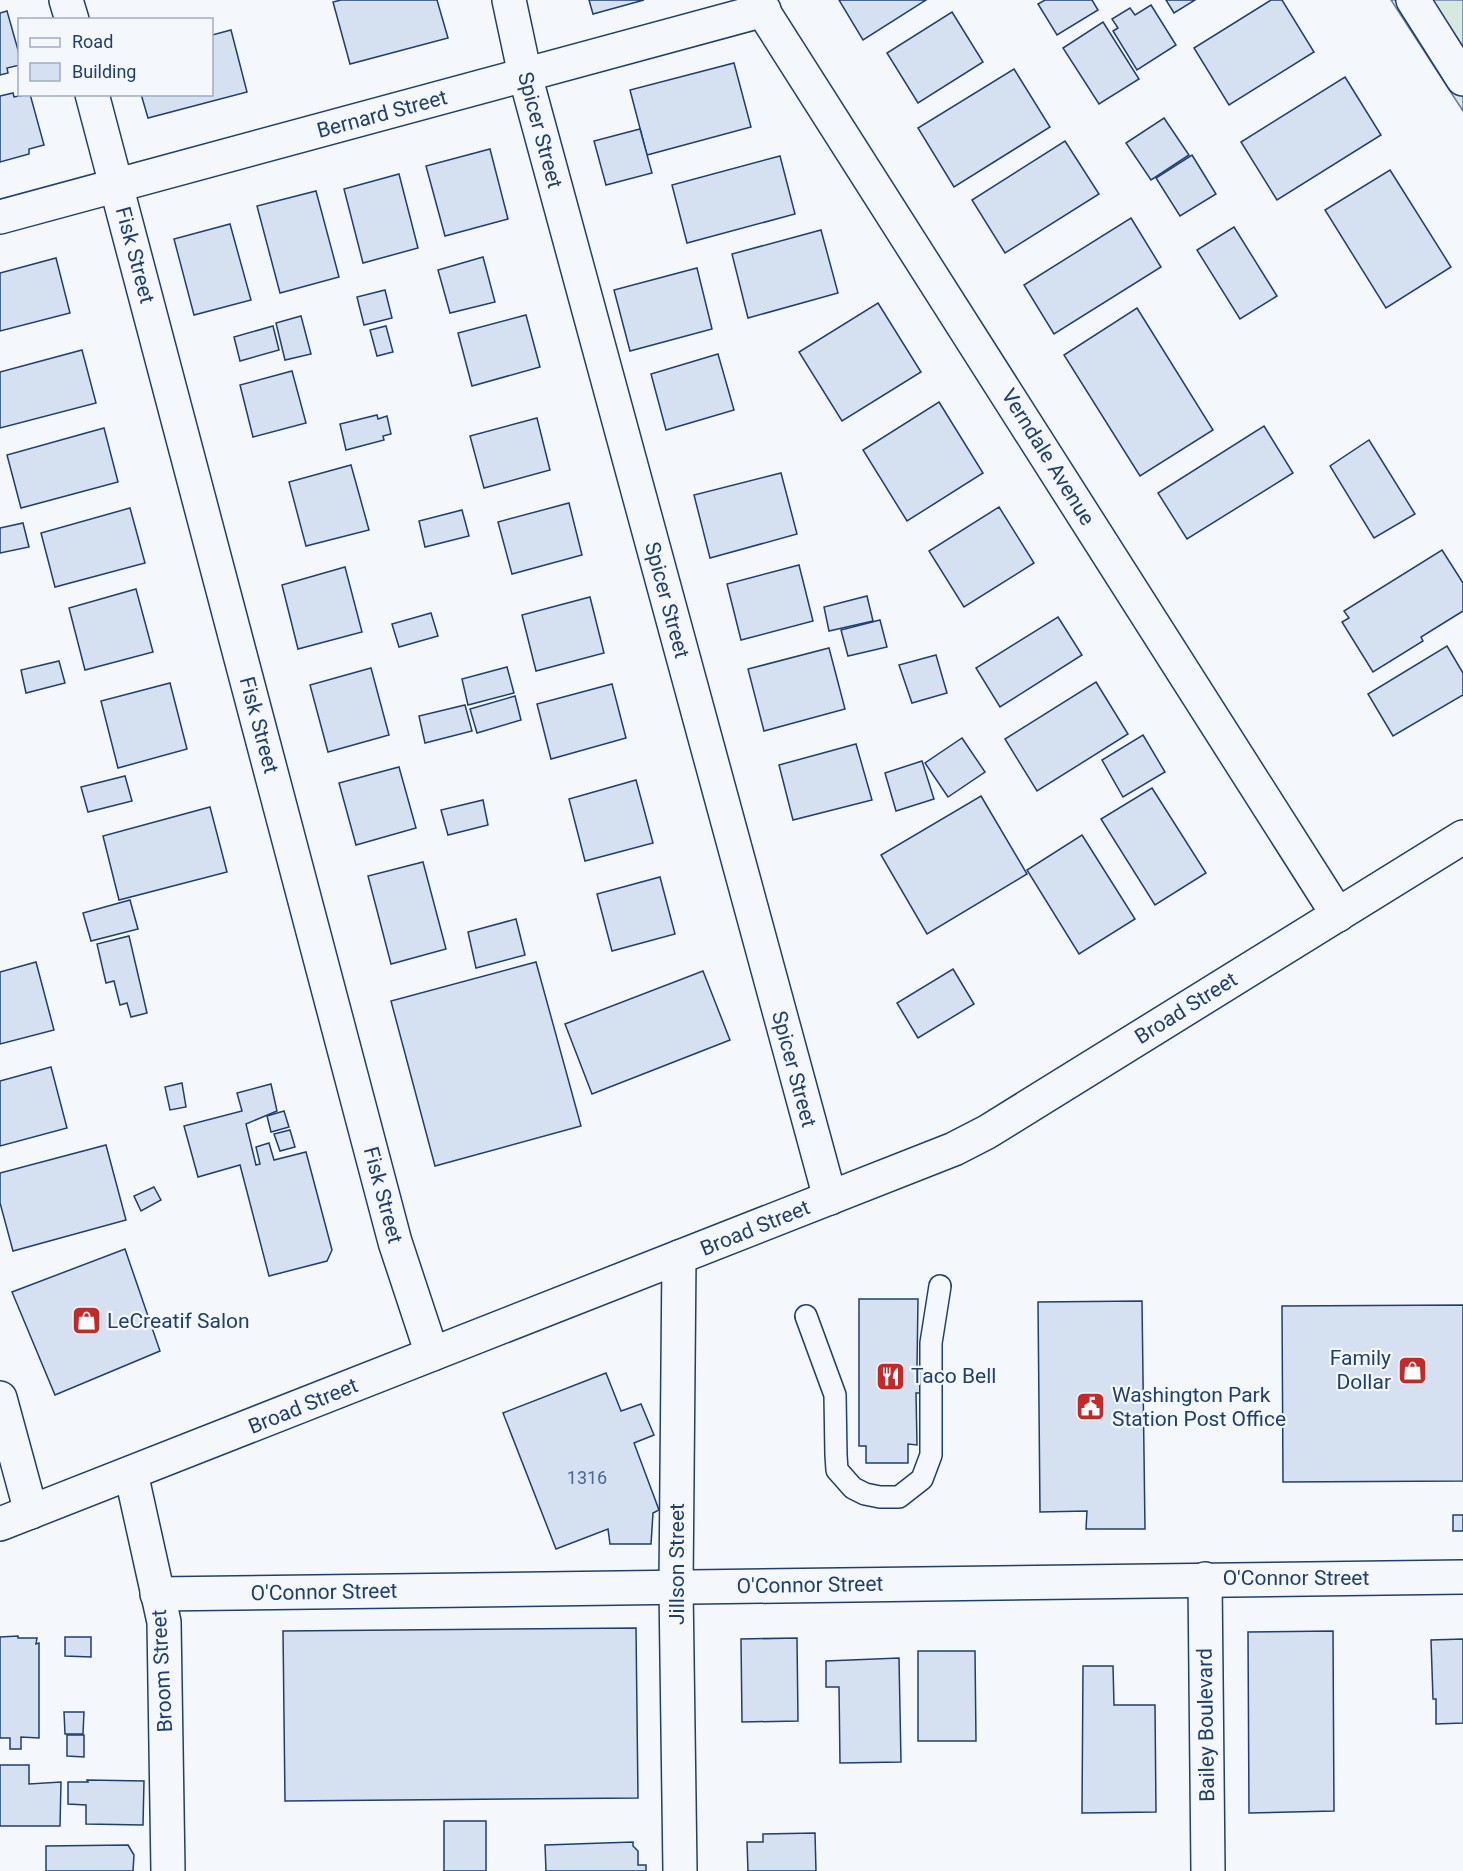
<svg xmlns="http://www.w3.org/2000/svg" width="1463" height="1871" font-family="Roboto,sans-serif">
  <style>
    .green { fill: #d7e8df; stroke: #687fa3; stroke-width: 1.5 }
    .building { fill: #d5e0f0; stroke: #1d3f73; stroke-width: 1.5 }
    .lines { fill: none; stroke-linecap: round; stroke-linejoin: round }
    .lane-casing { stroke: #1d3f73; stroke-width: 24 }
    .street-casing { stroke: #1d3f73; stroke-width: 36 }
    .primary-casing { stroke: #1d3f73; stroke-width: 36 }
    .lane { stroke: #f4f7fb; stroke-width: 21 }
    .street { stroke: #f4f7fb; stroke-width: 33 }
    .primary { stroke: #f4f7fb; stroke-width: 33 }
    .labels { text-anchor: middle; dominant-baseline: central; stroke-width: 4.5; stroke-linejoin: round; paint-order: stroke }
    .number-label { font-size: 18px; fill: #4b6792 }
    .street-label { font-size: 21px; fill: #1d3f73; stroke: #f4f7fb }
    .poi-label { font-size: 21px; fill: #1d3f73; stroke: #f4f7fb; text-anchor: start }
  </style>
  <rect width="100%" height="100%" fill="#f4f7fb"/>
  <polygon class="green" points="1391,0 1463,0 1463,111"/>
  <g class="building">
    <polygon points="341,0 437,0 448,38 350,64 333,2"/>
    <polygon points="589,0 644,0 593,14"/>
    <polygon points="839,0 926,0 863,40"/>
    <polygon points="1045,0 1092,0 1098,10 1057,35 1038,4"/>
    <polygon points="1166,0 1195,0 1174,13"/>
    <polygon points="1271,0 1282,0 1314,52 1229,105 1194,48"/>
    <polygon points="1151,5 1176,45 1137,70 1113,31 1118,28 1112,19 1130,8 1135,15"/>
    <polygon points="7,11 20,57 20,65 7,68 8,73 0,75 0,13"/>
    <polygon points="952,12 983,62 918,103 887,53"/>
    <polygon points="1103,22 1139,79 1099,104 1063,48"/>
    <polygon points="231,30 247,92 148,118 141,94 212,94 212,35"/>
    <polygon points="734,63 751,127 647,155 630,90"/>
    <polygon points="1014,69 1050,127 954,187 918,128"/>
    <polygon points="1345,77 1381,135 1277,200 1241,142"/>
    <polygon points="13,93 14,97 30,94 44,145 29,149 29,154 0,162 0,96"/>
    <polygon points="1164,118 1189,155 1151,180 1126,143"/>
    <polygon points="640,129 652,173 606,185 594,141"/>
    <polygon points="1065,141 1099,194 1005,253 972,200"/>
    <polygon points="490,149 508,219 445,236 426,166"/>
    <polygon points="1192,155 1216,194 1180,216 1156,178"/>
    <polygon points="780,156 795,214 687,243 672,185"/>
    <polygon points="1390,170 1451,267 1386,308 1325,210"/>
    <polygon points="399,174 418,248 363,263 344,189"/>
    <polygon points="316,191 339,277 280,293 257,206"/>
    <polygon points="1131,218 1161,267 1054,334 1024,285"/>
    <polygon points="230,224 251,300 194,315 174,239"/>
    <polygon points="1234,227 1277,296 1240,319 1197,250"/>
    <polygon points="821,230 838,293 748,318 732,254"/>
    <polygon points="483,257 495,302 450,313 438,270"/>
    <polygon points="56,258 70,313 0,331 0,273"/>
    <polygon points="697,268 712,329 630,351 614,290"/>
    <polygon points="385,290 392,318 364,325 357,297"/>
    <polygon points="878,303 921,372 842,421 799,352"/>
    <polygon points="1137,308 1213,430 1140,476 1064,355"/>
    <polygon points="526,315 540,367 472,386 458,333"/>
    <polygon points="301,316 311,354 285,360 276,323"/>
    <polygon points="273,326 279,350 240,361 234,337"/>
    <polygon points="386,326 393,352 377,356 370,330"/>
    <polygon points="82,350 96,403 0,428 0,372"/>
    <polygon points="718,354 734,410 666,430 651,374"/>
    <polygon points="292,371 306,423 253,437 240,385"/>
    <polygon points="939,402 983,473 907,521 863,450"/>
    <polygon points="377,415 378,419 387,416 391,434 383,436 384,440 346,450 340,424"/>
    <polygon points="537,418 550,470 484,488 470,436"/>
    <polygon points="1264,426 1293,473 1187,539 1158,493"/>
    <polygon points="104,428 118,482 21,508 7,455"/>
    <polygon points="1369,440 1415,514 1374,538 1330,466"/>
    <polygon points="351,465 369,530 306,546 289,482"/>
    <polygon points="781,473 797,534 710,558 694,495"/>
    <polygon points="569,503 582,555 512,574 498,522"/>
    <polygon points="999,507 1034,563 964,607 929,551"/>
    <polygon points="130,508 145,563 55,587 41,533"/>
    <polygon points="462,510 469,536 425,547 419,521"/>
    <polygon points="23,523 29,547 0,553 0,528"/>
    <polygon points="1442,550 1463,583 1463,611 1421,637 1423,641 1373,672 1342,622 1349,618 1344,611"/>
    <polygon points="799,565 813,621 741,640 727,584"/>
    <polygon points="345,567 362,632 298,649 282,585"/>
    <polygon points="136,589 153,652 85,670 69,608"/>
    <polygon points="867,596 873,621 829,631 824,607"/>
    <polygon points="590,597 604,653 536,671 522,615"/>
    <polygon points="431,613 438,636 399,647 392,624"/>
    <polygon points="1058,617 1082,655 1000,707 976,668"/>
    <polygon points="880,620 887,647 848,656 841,630"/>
    <polygon points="1447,646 1463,673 1463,695 1393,736 1368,694"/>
    <polygon points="829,648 845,709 764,731 748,669"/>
    <polygon points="936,655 947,693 912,703 899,665"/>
    <polygon points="59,661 65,683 26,693 21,670"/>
    <polygon points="507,667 514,693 468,705 462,679"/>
    <polygon points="371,668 389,735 328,752 310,685"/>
    <polygon points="1096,682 1128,734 1037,791 1005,739"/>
    <polygon points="170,683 187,749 118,768 101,701"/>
    <polygon points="612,684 626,738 551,759 537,704"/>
    <polygon points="515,696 521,720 477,733 470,709"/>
    <polygon points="465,705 472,731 425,743 419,716"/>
    <polygon points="1143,735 1165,772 1123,797 1102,760"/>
    <polygon points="962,738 985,772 948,797 925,763"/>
    <polygon points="856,744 872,800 793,820 779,765"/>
    <polygon points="922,761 934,799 896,811 885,773"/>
    <polygon points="399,767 416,828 356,845 339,783"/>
    <polygon points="125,776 132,801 88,812 81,787"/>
    <polygon points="636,780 653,843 585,861 569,799"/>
    <polygon points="1152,788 1206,873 1155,905 1101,819"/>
    <polygon points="981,796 1027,874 927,934 881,855"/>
    <polygon points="483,800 488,825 448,835 441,810"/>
    <polygon points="210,807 227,872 119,900 103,836"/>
    <polygon points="1082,835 1135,919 1079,954 1027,870"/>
    <polygon points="423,862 446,949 391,964 368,876"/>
    <polygon points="660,877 675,934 612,951 597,894"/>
    <polygon points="130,900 138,929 91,941 83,913"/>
    <polygon points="516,919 525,955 476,968 468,932"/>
    <polygon points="129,936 147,1013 131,1017 127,1003 120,1005 114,981 106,983 97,944"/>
    <polygon points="36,962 54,1030 0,1044 0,972"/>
    <polygon points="536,962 581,1126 435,1166 391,1001"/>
    <polygon points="953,969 974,1004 918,1038 897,1003"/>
    <polygon points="703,971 730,1040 592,1094 565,1024"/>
    <polygon points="51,1067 67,1128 0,1146 0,1081"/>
    <polygon points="182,1083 186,1107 170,1110 165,1087"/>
    <polygon points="271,1084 277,1111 246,1124 256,1165 260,1164 256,1147 269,1143 274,1160 306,1152 332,1250 327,1261 269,1276 240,1165 198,1177 184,1126 242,1111 237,1093"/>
    <polygon points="284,1111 289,1127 271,1132 267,1116"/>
    <polygon points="290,1130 295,1147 280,1151 274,1134"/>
    <polygon points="106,1145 126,1220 13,1251 0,1203 0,1173"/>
    <polygon points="154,1187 161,1200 141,1211 134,1196"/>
    <polygon points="125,1249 160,1351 55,1395 12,1292"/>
    <polygon points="859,1299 918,1299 917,1367 928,1367 927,1393 916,1393 917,1445 908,1444 908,1463 866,1463 866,1446 859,1446"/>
    <polygon points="1142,1301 1145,1529 1086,1529 1087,1511 1040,1512 1038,1302"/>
    <polygon points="1463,1305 1463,1481 1283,1482 1282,1306"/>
    <polygon points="606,1373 621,1411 641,1404 654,1435 634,1443 659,1510 653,1513 651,1544 610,1544 608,1529 556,1549 503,1413"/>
    <rect x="1453" y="1515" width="10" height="16"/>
    <polygon points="636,1628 638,1798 285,1801 283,1631"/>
    <polygon points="1333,1631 1334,1811 1249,1813 1248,1632"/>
    <polygon points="18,1636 18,1638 37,1638 36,1644 39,1643 39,1738 21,1737 21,1749 10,1749 10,1738 0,1738 0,1637"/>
    <polygon points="65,1637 91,1637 91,1657 65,1656"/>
    <polygon points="797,1638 798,1721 742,1722 741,1639"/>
    <polygon points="1463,1639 1463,1723 1436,1724 1436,1699 1433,1699 1431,1640"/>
    <polygon points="918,1651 975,1651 976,1741 918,1741"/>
    <polygon points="899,1658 901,1762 840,1763 839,1687 826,1687 826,1661"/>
    <polygon points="1083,1666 1113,1666 1114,1705 1155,1705 1156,1812 1082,1813"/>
    <polygon points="64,1712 84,1712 83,1734 65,1734"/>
    <polygon points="67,1735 84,1735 84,1757 67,1756"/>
    <polygon points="0,1765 29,1765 29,1784 61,1782 60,1826 0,1826"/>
    <polygon points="87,1780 144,1781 143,1825 86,1824 86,1805 68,1804 68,1782 88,1782"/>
    <rect x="444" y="1821" width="42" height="50"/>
    <polygon points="815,1833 816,1871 748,1871 747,1842 763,1842 763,1834"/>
    <polygon points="633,1842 633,1846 638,1851 638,1865 646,1865 646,1871 546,1871 545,1845"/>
    <polygon points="128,1845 134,1855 133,1871 46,1871 46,1846"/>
  </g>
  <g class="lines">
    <defs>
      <polyline id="lane" points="806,1316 835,1395 836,1455 837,1470 853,1488 865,1494 880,1497 899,1497 922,1479 931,1455 931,1343 940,1286"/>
      <g id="street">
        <polyline points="66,0 72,20"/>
        <polyline points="509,0 525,75 830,1198"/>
        <polyline points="756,0 1338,915"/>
        <polyline points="1413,0 1463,79"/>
        <polyline points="92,94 395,1242 432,1354"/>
        <polyline points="0,217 764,10"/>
        <polyline points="679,1257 676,1587 680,1871"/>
        <polyline points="0,1398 31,1512"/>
        <polyline points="131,1473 164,1622 168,1871"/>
        <polyline points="1205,1579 1208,1871"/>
        <polyline points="157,1594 1463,1577"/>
      </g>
      <polyline id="primary" points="0,1524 954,1149 987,1132 1463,837"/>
    </defs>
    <use href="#lane" class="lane-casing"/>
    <use href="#street" class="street-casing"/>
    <use href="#primary" class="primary-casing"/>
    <use href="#lane" class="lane"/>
    <use href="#street" class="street"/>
    <use href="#primary" class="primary"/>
  </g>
  <defs>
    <symbol id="shop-square" viewBox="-11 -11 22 22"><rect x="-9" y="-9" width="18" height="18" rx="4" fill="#c62828" stroke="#f4f7fb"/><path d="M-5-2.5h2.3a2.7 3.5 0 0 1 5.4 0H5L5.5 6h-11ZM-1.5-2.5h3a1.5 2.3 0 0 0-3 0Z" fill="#fff"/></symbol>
    <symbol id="restaurant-square" viewBox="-11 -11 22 22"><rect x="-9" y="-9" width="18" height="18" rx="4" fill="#c62828" stroke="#f4f7fb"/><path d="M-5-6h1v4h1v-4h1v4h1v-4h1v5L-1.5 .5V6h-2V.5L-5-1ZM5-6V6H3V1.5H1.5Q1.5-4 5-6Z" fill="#fff"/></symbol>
    <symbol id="civic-square" viewBox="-11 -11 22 22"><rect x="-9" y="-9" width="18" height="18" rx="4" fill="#c62828" stroke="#f4f7fb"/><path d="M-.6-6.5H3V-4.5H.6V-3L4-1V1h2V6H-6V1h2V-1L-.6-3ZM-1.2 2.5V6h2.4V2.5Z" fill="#fff"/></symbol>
  </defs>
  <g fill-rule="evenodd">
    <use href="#shop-square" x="70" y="1304" width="33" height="33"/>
    <use href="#shop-square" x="1396" y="1354" width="33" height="33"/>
    <use href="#restaurant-square" x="874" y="1360" width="33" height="33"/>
    <use href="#civic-square" x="1074" y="1390" width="33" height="33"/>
  </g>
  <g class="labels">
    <g class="number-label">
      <text x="587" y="1477">1316</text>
    </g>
    <g class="street-label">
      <text transform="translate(382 114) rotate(-15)">Bernard Street</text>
      <text transform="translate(540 130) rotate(75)">Spicer Street</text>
      <text transform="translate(135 255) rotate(75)">Fisk Street</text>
      <text transform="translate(1048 457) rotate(58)">Verndale Avenue</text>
      <text transform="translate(667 600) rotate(75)">Spicer Street</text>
      <text transform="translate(259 725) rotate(75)">Fisk Street</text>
      <text transform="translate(1186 1008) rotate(-32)">Broad Street</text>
      <text transform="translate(794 1069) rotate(75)">Spicer Street</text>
      <text transform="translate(383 1195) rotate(75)">Fisk Street</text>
      <text transform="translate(755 1228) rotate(-22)">Broad Street</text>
      <text transform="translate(303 1406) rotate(-22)">Broad Street</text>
      <text transform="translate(677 1564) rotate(-90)">Jillson Street</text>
      <text x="1296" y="1578">O'Connor Street</text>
      <text transform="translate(810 1585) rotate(-1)">O'Connor Street</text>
      <text transform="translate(324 1592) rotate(-1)">O'Connor Street</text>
      <text transform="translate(162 1671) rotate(-93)">Broom Street</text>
      <text transform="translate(1206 1725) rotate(-91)">Bailey Boulevard</text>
    </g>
    <g class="poi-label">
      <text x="107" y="1321">LeCreatif Salon</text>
      <text x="1391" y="1358" text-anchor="end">Family<tspan x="1391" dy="24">Dollar</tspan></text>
      <text x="911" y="1376">Taco Bell</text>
      <text x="1112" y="1395">Washington Park<tspan x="1112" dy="24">Station Post Office</tspan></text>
    </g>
  </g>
  <rect x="18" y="18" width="195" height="78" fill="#f4f7fb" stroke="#9eadc5" stroke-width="1.5"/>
  <rect x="30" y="38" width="30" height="9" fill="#f4f7fb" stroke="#9eadc5" stroke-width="1.5"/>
  <text x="72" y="48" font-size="18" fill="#1d3f73">Road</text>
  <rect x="30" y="63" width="30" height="18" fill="#d5e0f0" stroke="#9eadc5" stroke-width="1.5"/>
  <text x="72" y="78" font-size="18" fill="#1d3f73">Building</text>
</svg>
